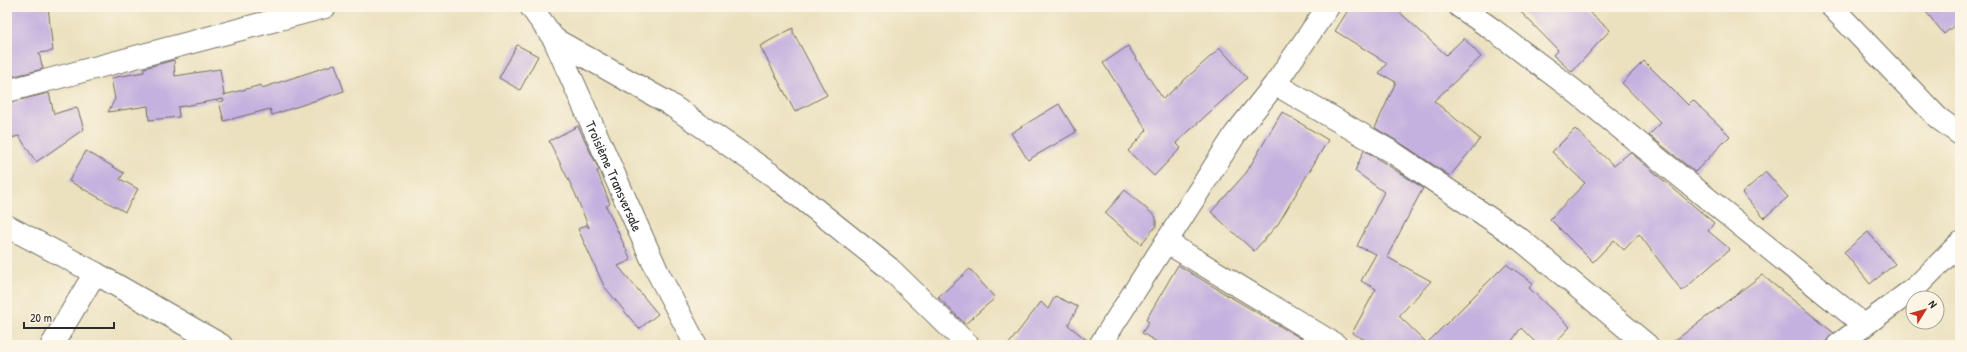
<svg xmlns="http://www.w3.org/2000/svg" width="1967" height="352" font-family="'Patrick Hand',sans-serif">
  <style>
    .building { fill: #c5b1df }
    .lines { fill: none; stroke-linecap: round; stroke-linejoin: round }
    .street-casing { stroke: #6e6b5f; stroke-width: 24 }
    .secondary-casing { stroke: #6e6b5f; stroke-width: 24 }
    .street { stroke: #fff; stroke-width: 22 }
    .secondary { stroke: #fff; stroke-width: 22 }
    .labels { text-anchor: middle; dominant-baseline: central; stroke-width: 3; stroke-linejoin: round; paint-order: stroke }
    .street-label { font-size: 14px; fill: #2b2b2b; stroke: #fcf5e5 }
  </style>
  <rect width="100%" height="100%" fill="#fcf5e5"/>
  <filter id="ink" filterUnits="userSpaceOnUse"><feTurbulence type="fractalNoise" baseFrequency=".025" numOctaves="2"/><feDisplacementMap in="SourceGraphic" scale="8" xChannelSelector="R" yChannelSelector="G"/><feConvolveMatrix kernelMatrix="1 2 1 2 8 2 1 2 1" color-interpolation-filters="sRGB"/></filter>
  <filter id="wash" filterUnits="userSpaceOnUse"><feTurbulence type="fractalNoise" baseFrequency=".012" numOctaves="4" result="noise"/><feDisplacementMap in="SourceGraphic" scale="16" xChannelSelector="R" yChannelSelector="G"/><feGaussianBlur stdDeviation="0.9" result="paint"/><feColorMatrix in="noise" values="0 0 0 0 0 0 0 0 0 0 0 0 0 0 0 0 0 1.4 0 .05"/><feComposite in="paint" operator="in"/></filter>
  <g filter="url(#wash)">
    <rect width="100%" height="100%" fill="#ebe1bf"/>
    <g id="blocks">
      <g class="building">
        <polygon points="7,7 48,7 53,51 39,53 43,69 7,78"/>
        <polygon points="1350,7 1394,7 1446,55 1464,38 1481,57 1434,101 1480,139 1450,176 1402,144 1375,128 1396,82 1379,73 1387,63 1335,31"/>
        <polygon points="1516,7 1583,7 1610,30 1572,72 1553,55 1558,50"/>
        <polygon points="1922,7 1960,7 1960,21 1944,34"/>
        <polygon points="793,28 793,32 827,95 795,112 760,46"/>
        <polygon points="517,45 538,56 520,90 499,78"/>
        <polygon points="1128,46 1163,99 1220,48 1247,78 1176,143 1181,148 1154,176 1128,151 1147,130 1103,63"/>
        <polygon points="174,60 175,76 220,69 224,95 261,85 262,88 335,64 344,91 272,115 270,109 224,121 219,102 224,101 223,99 178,107 179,117 149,120 148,106 108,112 115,99 111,78 144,72 144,68"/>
        <polygon points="1644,61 1688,105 1693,100 1730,136 1695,172 1649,135 1661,123 1622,83"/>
        <polygon points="49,93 54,114 77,107 84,129 36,162 19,136 7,139 7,103"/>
        <polygon points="1059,104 1076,132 1028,160 1011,133"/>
        <polygon points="1282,112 1328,140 1278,224 1254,251 1211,212 1246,173"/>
        <polygon points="578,126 599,170 597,171 610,204 606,206 631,260 618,266 658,314 639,329 604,286 578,229 586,225 589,228 575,193 549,141"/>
        <polygon points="1575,129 1614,166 1630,152 1714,223 1708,231 1730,249 1682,291 1639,234 1624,250 1614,240 1593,262 1550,219 1585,183 1552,152"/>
        <polygon points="1364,150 1423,188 1387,257 1431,281 1399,316 1427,343 1506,264 1533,283 1529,288 1570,327 1553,345 1538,345 1521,328 1509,345 1374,345 1352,333 1376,289 1361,281 1376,254 1357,246 1384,192 1355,171"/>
        <polygon points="86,151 124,173 120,179 138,189 125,212 69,181"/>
        <polygon points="1766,172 1788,197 1764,218 1742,193"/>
        <polygon points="1125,190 1156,217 1156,226 1141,244 1105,213"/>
        <polygon points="1868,232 1895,264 1870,284 1844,252"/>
        <polygon points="1178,265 1227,295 1312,345 1162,345 1142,333 1149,322 1146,320"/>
        <polygon points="970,269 995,298 965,324 938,297"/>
        <polygon points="1762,275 1834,333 1827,340 1826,345 1669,345"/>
        <polygon points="1055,296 1078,307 1068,325 1088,341 1088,345 1008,345 1041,302 1048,309"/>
      </g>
    </g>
  </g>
  <g filter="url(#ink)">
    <use href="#blocks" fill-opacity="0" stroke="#6e6b5f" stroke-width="1"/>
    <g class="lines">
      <defs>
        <g id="street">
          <path id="s1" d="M531 7 554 39 658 273 696 345"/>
          <polyline points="1460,7 1492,29 1572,89 1864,325"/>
          <polyline points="1832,7 1938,118 1960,134"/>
          <polyline points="554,39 668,103 775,177 889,268 968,345"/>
          <polyline points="1275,84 1395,154 1520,239 1647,345"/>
          <polyline points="7,91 325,7"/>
          <polyline points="1166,242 1336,345"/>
          <polyline points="52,345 95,273"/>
          <polyline points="1100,345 1236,133 1275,84 1328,7"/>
          <polyline points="1838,345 1916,287 1960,243"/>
        </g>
        <polyline id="secondary" points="7,226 95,273 221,345"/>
      </defs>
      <use href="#street" class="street-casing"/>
      <use href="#secondary" class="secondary-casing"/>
      <use href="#street" class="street"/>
      <use href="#secondary" class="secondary"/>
    </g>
  </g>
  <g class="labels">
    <g class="street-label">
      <text stroke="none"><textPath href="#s1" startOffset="189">Troisième Transversale</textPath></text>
    </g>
  </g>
  <rect width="1967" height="352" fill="none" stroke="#fcf5e5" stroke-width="24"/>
  <g transform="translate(1925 310) rotate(53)"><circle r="19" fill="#fcf5e5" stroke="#a8a49b"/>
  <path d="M0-3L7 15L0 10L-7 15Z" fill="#c8321e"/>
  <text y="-6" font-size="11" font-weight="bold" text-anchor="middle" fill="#2b2b2b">N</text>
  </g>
  <path d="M24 322v6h90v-6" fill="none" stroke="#2b2b2b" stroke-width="2"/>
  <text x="30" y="322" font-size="12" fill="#2b2b2b" stroke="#fcf5e5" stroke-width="3" paint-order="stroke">20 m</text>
</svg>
